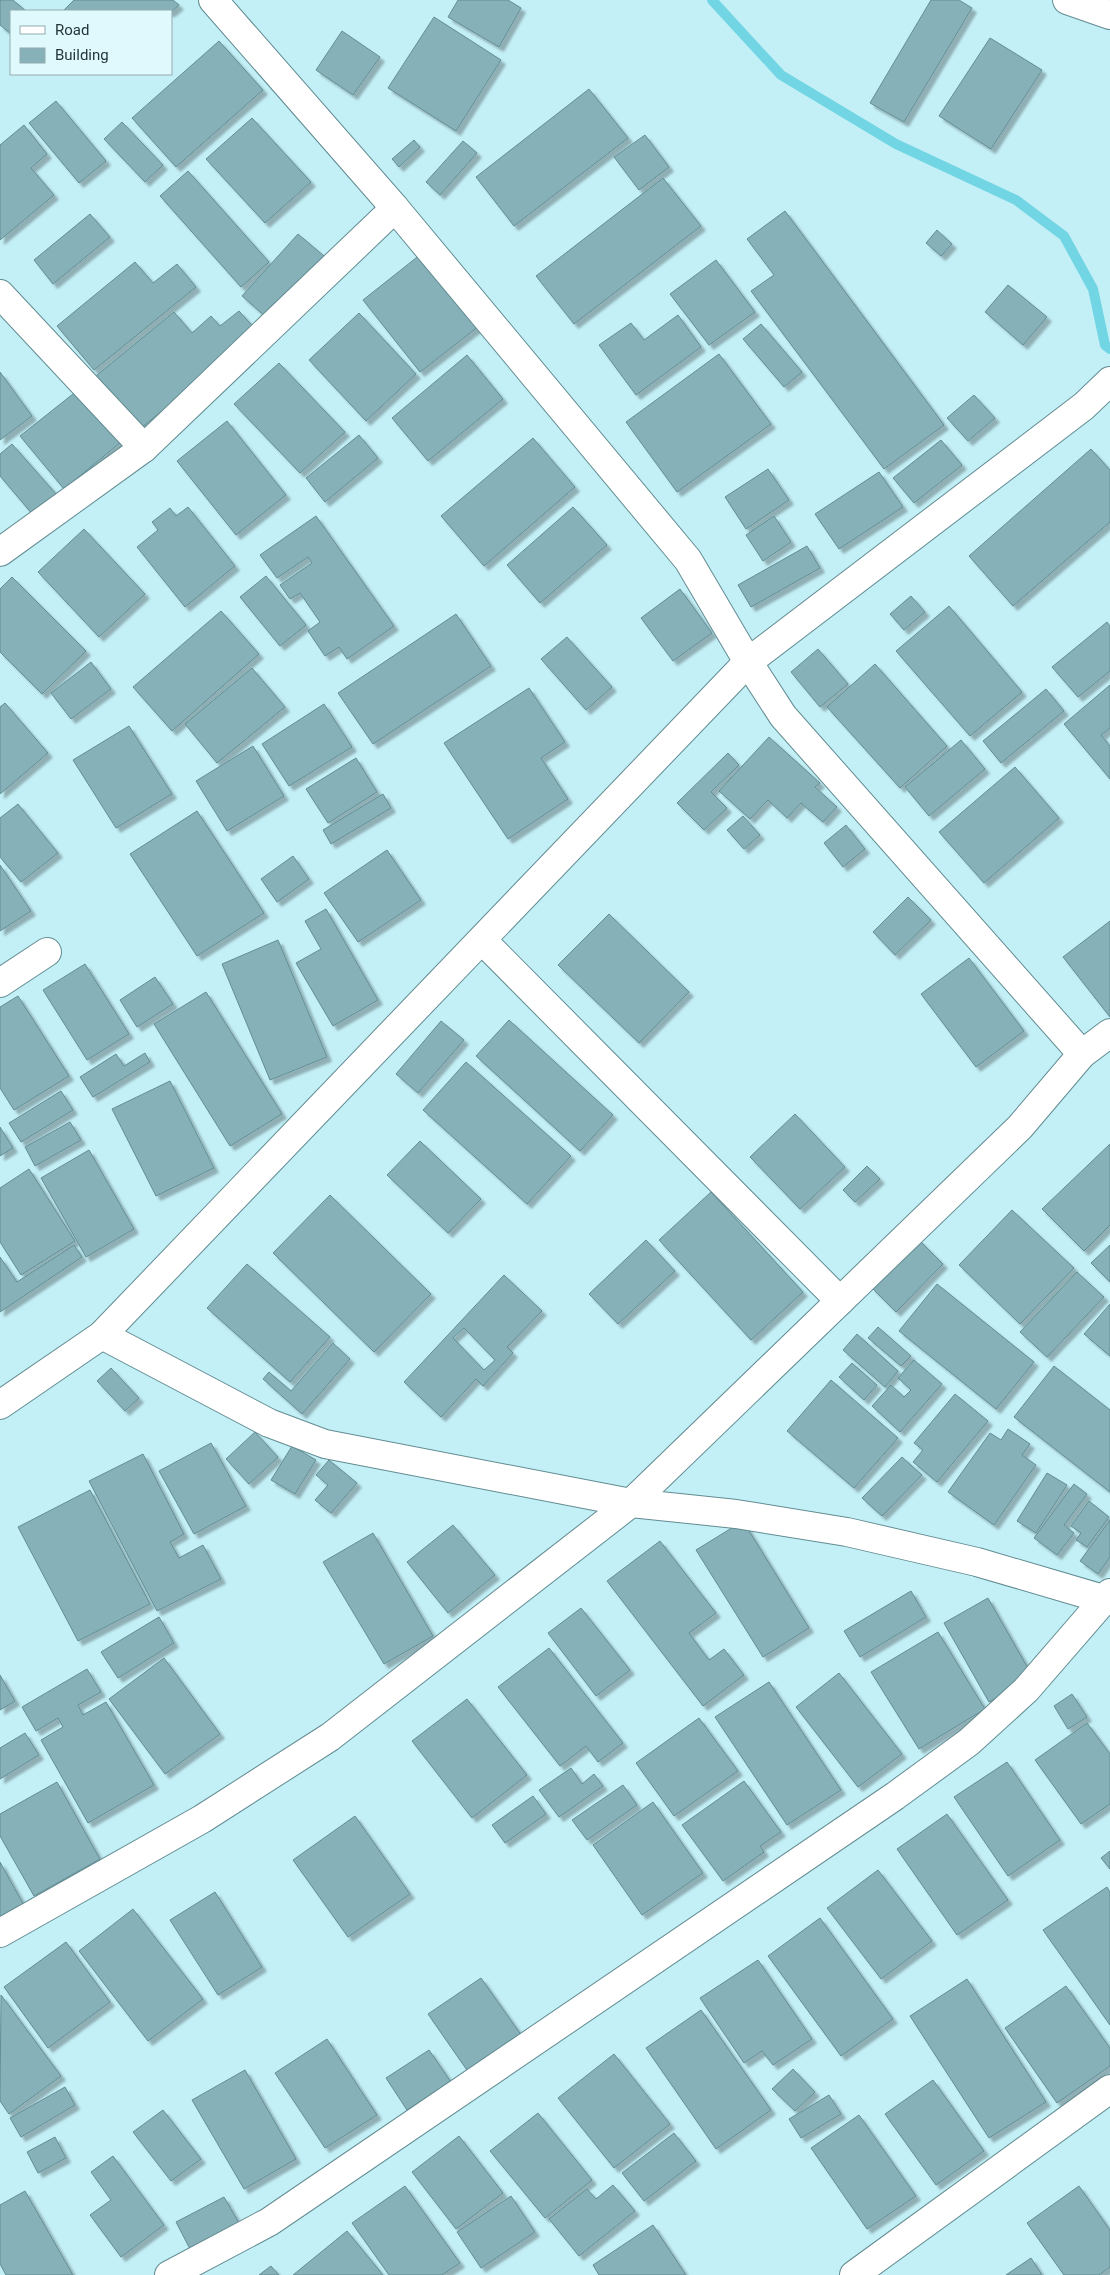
<svg xmlns="http://www.w3.org/2000/svg" width="1110" height="2275" font-family="Roboto,sans-serif">
  <style>
    .lines { fill: none; stroke-linecap: round; stroke-linejoin: round }
    .stream { stroke: #72d5e4; stroke-width: 10 }
    .building { fill: #86b1b8; stroke: #638d94; fill-rule: evenodd; filter: url(#shadow) }
    .street-casing { stroke: #628c92; stroke-width: 30 }
    .street { stroke: #fff; stroke-width: 28 }
  </style>
  <defs>
    <filter id="shadow"><feDropShadow dx="4.5" dy="4.5" stdDeviation="1" flood-color="#0004"/></filter>
  </defs>
  <rect width="100%" height="100%" fill="#c3eff6"/>
  <g class="lines">
    <polyline class="stream" points="712,0 781,75 896,144 1016,200 1064,236 1093,289 1105,345 1110,349"/>
  </g>
  <g class="building">
    <polygon points="0,0 13,0 26,11 11,11 11,34 0,25"/>
    <polygon points="74,0 173,0 179,5 171,12 63,11"/>
    <polygon points="458,0 508,0 521,8 499,47 448,17"/>
    <polygon points="931,0 959,0 972,8 904,122 870,103"/>
    <polygon points="434,17 501,60 456,131 388,88"/>
    <polygon points="342,31 380,57 353,95 316,70"/>
    <polygon points="990,38 1042,70 991,149 939,116"/>
    <polygon points="219,41 263,90 176,167 132,118"/>
    <polygon points="589,89 628,138 514,226 476,177"/>
    <polygon points="56,101 106,161 79,183 29,123"/>
    <polygon points="252,118 311,182 265,223 206,159"/>
    <polygon points="122,122 163,165 145,182 104,139"/>
    <polygon points="24,125 47,154 31,168 54,195 0,240 0,145"/>
    <polygon points="645,135 669,167 639,190 614,157"/>
    <polygon points="414,140 420,147 399,167 392,159"/>
    <polygon points="463,141 477,153 440,195 426,182"/>
    <polygon points="188,171 269,262 241,287 160,196"/>
    <polygon points="663,178 701,226 574,324 536,276"/>
    <polygon points="785,211 944,425 884,469 751,291 774,275 747,239"/>
    <polygon points="90,214 110,237 53,284 34,260"/>
    <polygon points="937,230 952,244 941,256 926,243"/>
    <polygon points="298,234 324,256 267,318 242,296"/>
    <polygon points="421,254 479,326 420,372 363,300"/>
    <polygon points="716,260 755,312 709,345 670,294"/>
    <polygon points="135,262 153,283 177,264 196,287 94,370 57,326"/>
    <polygon points="1008,285 1047,317 1023,345 985,312"/>
    <polygon points="239,311 258,332 135,433 91,380 174,312 192,333 211,316 220,326"/>
    <polygon points="359,313 416,374 366,421 309,360"/>
    <polygon points="678,315 701,347 636,395 599,345 631,323 644,340"/>
    <polygon points="761,324 802,372 784,387 743,339"/>
    <polygon points="719,354 771,424 677,492 626,422"/>
    <polygon points="467,355 503,399 428,461 392,418"/>
    <polygon points="279,363 345,432 300,473 234,404"/>
    <polygon points="0,372 32,416 0,440"/>
    <polygon points="78,390 121,442 64,489 20,436"/>
    <polygon points="974,395 995,418 968,441 947,418"/>
    <polygon points="227,421 286,495 236,535 177,461"/>
    <polygon points="359,435 378,458 325,502 306,478"/>
    <polygon points="533,438 575,487 484,566 441,516"/>
    <polygon points="941,440 962,465 914,503 893,478"/>
    <polygon points="12,444 57,495 33,515 0,476 0,454"/>
    <polygon points="1091,449 1110,470 1110,522 1013,606 969,556"/>
    <polygon points="768,469 789,500 746,529 725,497"/>
    <polygon points="879,472 903,507 839,549 815,514"/>
    <polygon points="188,507 235,566 185,607 137,547 158,530 152,522 170,508 176,516"/>
    <polygon points="573,507 607,545 540,603 507,565"/>
    <polygon points="316,516 394,626 347,659 339,647 325,656 308,631 320,622 300,593 290,599 280,585 312,563 308,557 277,578 260,555"/>
    <polygon points="774,516 791,542 763,561 746,535"/>
    <polygon points="84,529 145,594 99,637 38,572"/>
    <polygon points="807,546 820,568 751,607 738,585"/>
    <polygon points="266,576 306,625 280,646 240,597"/>
    <polygon points="12,577 86,651 42,694 0,652 0,589"/>
    <polygon points="680,589 712,633 673,661 641,618"/>
    <polygon points="911,596 925,612 904,630 890,614"/>
    <polygon points="949,606 1022,692 970,736 896,651"/>
    <polygon points="221,611 259,654 172,731 133,687"/>
    <polygon points="456,614 491,666 373,744 338,693"/>
    <polygon points="1107,622 1110,626 1110,671 1078,697 1052,667"/>
    <polygon points="567,637 612,687 586,710 541,659"/>
    <polygon points="818,649 848,684 820,707 791,672"/>
    <polygon points="91,662 111,689 71,719 51,693"/>
    <polygon points="875,664 947,746 900,788 827,707"/>
    <polygon points="252,668 285,707 217,763 185,724"/>
    <polygon points="1110,685 1110,728 1101,735 1110,746 1110,779 1064,724"/>
    <polygon points="529,688 565,742 541,758 568,799 508,839 444,743"/>
    <polygon points="1046,689 1064,711 1001,763 983,741"/>
    <polygon points="5,703 48,753 0,794 0,707"/>
    <polygon points="324,704 352,747 289,786 262,744"/>
    <polygon points="129,726 172,794 116,828 73,760"/>
    <polygon points="769,737 820,783 815,787 837,807 823,822 801,803 787,818 768,800 750,819 719,791"/>
    <polygon points="961,740 985,769 929,816 905,787"/>
    <polygon points="253,746 284,796 227,831 196,781"/>
    <polygon points="728,753 739,765 711,792 727,808 704,830 677,803"/>
    <polygon points="356,758 377,792 328,823 306,789"/>
    <polygon points="1015,767 1059,818 984,883 939,832"/>
    <polygon points="383,794 391,808 331,844 323,830"/>
    <polygon points="18,804 58,853 21,882 0,857 0,818"/>
    <polygon points="197,811 264,913 197,956 130,854"/>
    <polygon points="743,816 760,835 744,849 727,830"/>
    <polygon points="846,825 865,849 843,867 824,843"/>
    <polygon points="387,850 421,900 358,942 324,893"/>
    <polygon points="293,856 309,879 277,902 261,879"/>
    <polygon points="0,865 31,911 0,931"/>
    <polygon points="908,897 931,920 895,955 873,932"/>
    <polygon points="326,909 378,1000 333,1026 296,963 321,949 305,921"/>
    <polygon points="609,914 689,992 639,1043 558,965"/>
    <polygon points="1110,921 1110,1017 1063,957"/>
    <polygon points="278,940 327,1057 270,1080 222,964"/>
    <polygon points="969,958 1024,1031 976,1067 921,994"/>
    <polygon points="85,964 129,1034 87,1060 43,990"/>
    <polygon points="155,977 173,1004 137,1027 120,1000"/>
    <polygon points="206,992 282,1114 230,1146 154,1024"/>
    <polygon points="18,996 69,1076 14,1110 0,1088 0,1007"/>
    <polygon points="509,1020 613,1115 580,1151 476,1056"/>
    <polygon points="441,1021 464,1040 418,1093 396,1074"/>
    <polygon points="145,1053 150,1062 93,1097 80,1077 116,1054 124,1066"/>
    <polygon points="466,1062 571,1156 527,1204 423,1110"/>
    <polygon points="170,1081 214,1168 156,1196 112,1109"/>
    <polygon points="61,1091 73,1110 21,1142 9,1123"/>
    <polygon points="795,1114 845,1167 800,1209 750,1157"/>
    <polygon points="70,1122 81,1140 35,1166 25,1147"/>
    <polygon points="0,1127 13,1148 0,1156"/>
    <polygon points="420,1141 481,1199 448,1233 387,1175"/>
    <polygon points="1110,1144 1110,1225 1084,1251 1042,1209"/>
    <polygon points="89,1150 134,1229 86,1257 41,1178"/>
    <polygon points="867,1166 880,1179 855,1202 843,1190"/>
    <polygon points="29,1169 75,1241 21,1275 0,1242 0,1188"/>
    <polygon points="711,1192 803,1292 751,1340 659,1240"/>
    <polygon points="330,1195 431,1294 374,1352 273,1253"/>
    <polygon points="1012,1210 1074,1268 1020,1324 959,1265"/>
    <polygon points="918,1239 943,1264 896,1312 871,1287"/>
    <polygon points="646,1240 675,1271 618,1324 589,1294"/>
    <polygon points="74,1245 82,1257 0,1312 0,1257 17,1282"/>
    <polygon points="1110,1245 1110,1282 1091,1263"/>
    <polygon points="247,1264 330,1337 290,1382 207,1308"/>
    <polygon points="1077,1272 1104,1297 1047,1357 1020,1332"/>
    <path d="M504 1275 542 1311 507 1347 513 1353 483 1386 476 1379 441 1417 404 1382ZM464 1328 495 1360 484 1370 453 1338Z"/>
    <polygon points="937,1284 1034,1362 996,1409 899,1331"/>
    <polygon points="1110,1304 1110,1356 1084,1334"/>
    <polygon points="878,1327 911,1356 901,1366 868,1338"/>
    <polygon points="857,1334 898,1371 885,1387 843,1350"/>
    <polygon points="333,1343 350,1359 302,1414 263,1379 269,1372 291,1391"/>
    <polygon points="914,1360 942,1384 900,1432 872,1406 891,1385 904,1397 911,1390 898,1378"/>
    <polygon points="852,1363 877,1385 864,1400 839,1377"/>
    <polygon points="1054,1366 1110,1410 1110,1492 1014,1417"/>
    <polygon points="111,1368 139,1398 125,1411 97,1381"/>
    <polygon points="831,1380 898,1438 854,1488 787,1431"/>
    <polygon points="955,1394 988,1421 937,1482 913,1462 923,1450 914,1443"/>
    <polygon points="1008,1429 1030,1444 1022,1455 1036,1465 994,1525 948,1492 990,1433 1001,1440"/>
    <polygon points="255,1432 278,1457 249,1484 226,1459"/>
    <polygon points="211,1443 246,1506 194,1534 159,1471"/>
    <polygon points="292,1446 316,1460 295,1494 271,1480"/>
    <polygon points="143,1454 184,1534 170,1542 179,1558 203,1545 221,1579 157,1611 89,1481"/>
    <polygon points="902,1457 922,1475 882,1516 862,1498"/>
    <polygon points="329,1460 357,1483 331,1513 315,1500 328,1485 316,1475"/>
    <polygon points="1047,1473 1067,1485 1036,1533 1017,1521"/>
    <polygon points="1074,1484 1087,1494 1064,1525 1074,1533 1057,1555 1034,1538"/>
    <polygon points="90,1490 150,1604 78,1641 18,1527"/>
    <polygon points="1089,1501 1109,1517 1087,1547 1076,1540 1081,1533 1071,1526"/>
    <polygon points="1110,1520 1110,1557 1098,1574 1080,1561"/>
    <polygon points="743,1521 809,1628 763,1657 696,1550"/>
    <polygon points="453,1525 495,1575 448,1613 407,1562"/>
    <polygon points="373,1533 433,1636 384,1664 323,1562"/>
    <polygon points="660,1541 716,1613 689,1633 709,1660 724,1649 744,1675 703,1706 607,1581"/>
    <polygon points="911,1591 926,1617 860,1657 844,1631"/>
    <polygon points="988,1598 1033,1677 989,1702 944,1623"/>
    <polygon points="581,1608 630,1670 596,1696 548,1633"/>
    <polygon points="159,1617 174,1643 118,1678 101,1652"/>
    <polygon points="938,1632 985,1709 919,1749 871,1672"/>
    <polygon points="549,1648 623,1743 598,1762 586,1746 560,1766 498,1687"/>
    <polygon points="164,1658 220,1734 165,1774 109,1699"/>
    <polygon points="87,1669 101,1692 78,1705 83,1715 106,1702 154,1785 88,1823 41,1740 63,1727 58,1718 36,1731 22,1707"/>
    <polygon points="839,1673 902,1754 858,1787 796,1707"/>
    <polygon points="0,1675 15,1701 0,1710"/>
    <polygon points="769,1682 841,1790 787,1825 715,1717"/>
    <polygon points="1072,1694 1087,1717 1068,1729 1054,1706"/>
    <polygon points="467,1699 527,1775 472,1818 412,1741"/>
    <polygon points="699,1718 738,1771 674,1816 636,1763"/>
    <polygon points="1087,1723 1110,1754 1110,1804 1081,1824 1035,1760"/>
    <polygon points="25,1733 39,1755 0,1779 0,1748"/>
    <polygon points="1007,1762 1060,1840 1008,1876 954,1797"/>
    <polygon points="571,1768 582,1784 594,1774 603,1786 559,1817 539,1790"/>
    <polygon points="744,1781 781,1832 760,1846 764,1852 723,1881 682,1825"/>
    <polygon points="57,1782 100,1859 34,1896 0,1836 0,1814"/>
    <polygon points="623,1785 637,1805 587,1840 572,1820"/>
    <polygon points="533,1796 546,1814 505,1843 492,1825"/>
    <polygon points="653,1802 703,1873 642,1915 593,1845"/>
    <polygon points="947,1814 1008,1900 957,1935 897,1849"/>
    <polygon points="355,1816 410,1894 348,1937 293,1860"/>
    <polygon points="1110,1851 1110,1869 1101,1858"/>
    <polygon points="0,1862 25,1907 0,1921"/>
    <polygon points="878,1870 932,1941 881,1979 827,1908"/>
    <polygon points="1107,1887 1110,1892 1110,2025 1043,1930"/>
    <polygon points="215,1892 262,1967 218,1995 170,1920"/>
    <polygon points="133,1909 203,1999 148,2041 79,1951"/>
    <polygon points="820,1918 893,2019 841,2056 768,1956"/>
    <polygon points="66,1942 110,2002 48,2048 4,1987"/>
    <polygon points="758,1960 812,2039 773,2065 762,2051 744,2063 700,1998"/>
    <polygon points="481,1978 522,2036 469,2073 428,2014"/>
    <polygon points="967,1979 1046,2102 989,2138 910,2016"/>
    <polygon points="1066,1986 1110,2048 1110,2066 1057,2103 1005,2028"/>
    <polygon points="1,1995 61,2076 9,2114 0,2101"/>
    <polygon points="701,2010 771,2110 716,2149 646,2048"/>
    <polygon points="327,2039 377,2115 325,2148 275,2073"/>
    <polygon points="429,2050 451,2082 407,2110 386,2078"/>
    <polygon points="614,2054 670,2124 614,2168 558,2098"/>
    <polygon points="793,2069 815,2092 795,2111 772,2089"/>
    <polygon points="245,2070 296,2159 244,2189 192,2100"/>
    <polygon points="933,2080 984,2151 936,2185 885,2114"/>
    <polygon points="65,2087 75,2105 21,2137 10,2118"/>
    <polygon points="829,2095 841,2114 801,2138 789,2119"/>
    <polygon points="163,2110 201,2159 171,2181 133,2132"/>
    <polygon points="538,2113 592,2180 545,2218 490,2151"/>
    <polygon points="859,2115 916,2196 867,2229 811,2148"/>
    <polygon points="674,2133 696,2161 644,2201 622,2173"/>
    <polygon points="459,2136 503,2193 456,2229 412,2172"/>
    <polygon points="55,2137 66,2158 38,2173 27,2152"/>
    <polygon points="113,2156 164,2225 121,2257 90,2215 111,2200 91,2172"/>
    <polygon points="613,2185 635,2211 579,2256 549,2219 587,2189 596,2199"/>
    <polygon points="405,2186 460,2263 442,2275 389,2275 352,2223"/>
    <polygon points="1079,2186 1110,2230 1110,2267 1099,2275 1064,2275 1027,2223"/>
    <polygon points="25,2191 73,2275 6,2275 0,2264 0,2205"/>
    <polygon points="511,2196 535,2232 481,2268 457,2232"/>
    <polygon points="224,2197 239,2223 190,2249 176,2222"/>
    <polygon points="653,2225 686,2275 599,2275 593,2265"/>
    <polygon points="347,2231 383,2275 293,2275"/>
    <polygon points="1031,2258 1042,2275 1006,2275"/>
    <polygon points="271,2266 279,2275 259,2275"/>
  </g>
  <g class="lines">
    <defs>
      <g id="street">
        <polyline points="213,0 395,208 688,560 748,662 783,716 1082,1054"/>
        <polyline points="1067,0 1110,15"/>
        <polyline points="0,294 144,448"/>
        <polyline points="0,552 144,448 395,208"/>
        <polyline points="482,940 840,1301"/>
        <polyline points="0,983 47,952"/>
        <polyline points="102,1335 269,1423 325,1444 631,1503 736,1514 847,1532 977,1562 1110,1601"/>
        <polyline points="0,1405 102,1335 748,662 1084,406 1110,381"/>
        <polyline points="0,1933 202,1819 330,1737 631,1503 1020,1127 1082,1054 1110,1033"/>
        <polyline points="169,2275 269,2222 895,1796 969,1742 1026,1690 1110,1593"/>
        <polyline points="854,2275 1110,2089"/>
      </g>
    </defs>
    <use href="#street" class="street-casing"/>
    <use href="#street" class="street"/>
  </g>
  <rect x="10" y="10" width="162" height="65" fill="#dff9fd" stroke="#94abaf"/>
  <rect x="20" y="26" width="25" height="8" fill="#ffffff" stroke="#94abaf"/>
  <text x="55" y="35" font-size="15" fill="#243639">Road</text>
  <rect x="20" y="48" width="25" height="15" fill="#86b1b8" stroke="#94abaf"/>
  <text x="55" y="60" font-size="15" fill="#243639">Building</text>
</svg>
